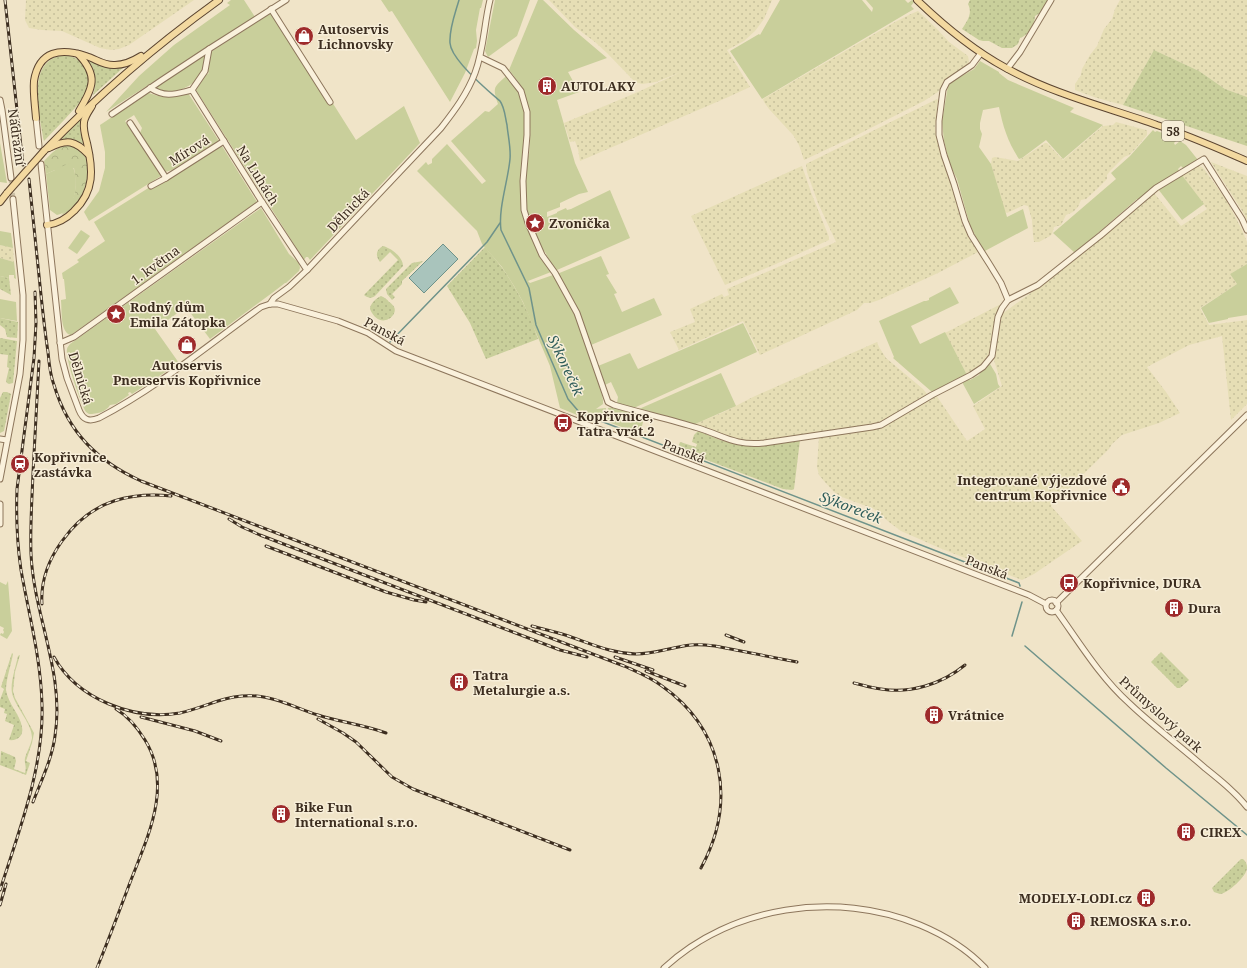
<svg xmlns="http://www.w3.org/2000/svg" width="1247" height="968" font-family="'Noto Serif',serif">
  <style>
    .farmland { fill: url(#farmland-dots) }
    .grass { fill: url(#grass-dots) }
    .forest { fill: url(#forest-crowns) }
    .garden { fill: #c9cf9b }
    .water { fill: #a9c4bc; stroke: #6f938a }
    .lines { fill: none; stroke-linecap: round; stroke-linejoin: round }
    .stream { stroke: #6f938a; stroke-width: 1.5 }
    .minor-tunnel { stroke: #ccc0a6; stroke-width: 5; stroke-dasharray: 5 2.5; stroke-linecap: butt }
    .minor-casing { stroke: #8d765c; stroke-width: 7 }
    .major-casing { stroke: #5b4430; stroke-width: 8 }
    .minor { stroke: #faf1dc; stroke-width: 5 }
    .major { stroke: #f3d9a0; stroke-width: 6 }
    .rail-casing { stroke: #3d2e20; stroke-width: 3 }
    .rail { stroke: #f7eed8; stroke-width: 1.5; stroke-dasharray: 4.5; stroke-linecap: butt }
    .major-bridge-casing { stroke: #5b4430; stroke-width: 8; stroke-linecap: butt }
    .major-bridge { stroke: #f3d9a0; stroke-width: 6 }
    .labels { text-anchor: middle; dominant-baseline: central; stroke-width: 3; stroke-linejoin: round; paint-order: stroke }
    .shield { fill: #f7eed8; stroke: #756857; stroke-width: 1 }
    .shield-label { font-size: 12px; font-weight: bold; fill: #3d2e20 }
    .poi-label { font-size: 13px; font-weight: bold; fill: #3d2e20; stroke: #f7eed8; text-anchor: start }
    .street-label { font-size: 13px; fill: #3d2e20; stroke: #f7eed8 }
    .water-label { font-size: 14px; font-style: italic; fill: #2f5d5a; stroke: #f7eed8 }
  </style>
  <defs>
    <pattern id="farmland-dots" width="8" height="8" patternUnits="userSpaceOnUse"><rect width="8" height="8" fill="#e6deb5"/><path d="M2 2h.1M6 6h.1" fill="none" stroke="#c6bf9b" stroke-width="1.8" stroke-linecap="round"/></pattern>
    <pattern id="grass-dots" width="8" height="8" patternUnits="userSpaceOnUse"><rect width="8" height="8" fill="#c9cf9b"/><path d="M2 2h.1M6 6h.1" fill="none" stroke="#aeb285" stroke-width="1.8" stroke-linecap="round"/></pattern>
    <pattern id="forest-crowns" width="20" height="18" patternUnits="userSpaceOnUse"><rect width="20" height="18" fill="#c9cf9b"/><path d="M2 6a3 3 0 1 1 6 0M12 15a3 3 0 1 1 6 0" fill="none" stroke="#aeb285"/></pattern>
  </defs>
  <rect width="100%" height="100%" fill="#f0e4c8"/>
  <g class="farmland">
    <polygon points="26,0 194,0 129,45 119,49 111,50 100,48 62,31 42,30 29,28 25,20"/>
    <polygon points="549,0 772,0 764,19 755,31 744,41 727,50 750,87 726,98 580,161 578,149 575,141 570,142 564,123 638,92 681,72 656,82 642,84 635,82 607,53 595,42 575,27"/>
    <polygon points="1120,0 1247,0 1247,97 1225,89 1199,71 1154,50 1123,105 1097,98 1075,90 1075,84 1081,75 1082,69 1090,55 1097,46 1104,29 1112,19 1115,9"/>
    <polygon points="918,11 938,30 949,42 968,56 969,62 965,67 946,80 938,92 924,101 853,137 804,160 799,145 793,135 769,109 764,102 763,99 895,22 911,14"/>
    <polygon points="937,99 938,100 935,129 939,147 954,192 963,226 978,252 938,273 879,300 870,303 864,303 857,310 760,355 743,321 679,350 670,332 695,322 690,309 722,294 724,297 729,295 727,289 836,242 818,203 807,172 806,164"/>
    <polygon points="1116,122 1146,130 1147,131 1147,135 1135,149 1129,155 1124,157 1110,171 1107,175 1107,179 1096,190 1086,199 1081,200 1078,207 1073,212 1066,215 1061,225 1054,227 1052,234 1050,236 1039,242 1034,242 1033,235 1032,220 1028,206 1024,205 1007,213 1004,211 991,164 992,158 995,157 1018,161 1045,143 1047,143 1063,160 1103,126 1113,125"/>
    <polygon points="1211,162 1247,176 1247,220 1241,209"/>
    <polygon points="802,166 812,195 829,237 829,240 776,264 725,285 691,216"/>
    <polygon points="1198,166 1202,167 1204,169 1227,201 1242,230 1247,242 1247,264 1230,274 1237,284 1200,308 1209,325 1247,320 1247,404 1231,420 1222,336 1189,345 1147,367 1166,392 1180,413 1159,423 1122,435 1112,444 1109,449 1051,506 1082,541 1034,574 1022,580 942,549 901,531 889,522 874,509 842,497 834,492 824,481 819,475 817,467 819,437 855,433 882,427 936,395 967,441 985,429 973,406 1002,386 994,360 999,319 1002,314 1039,287 1043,283 1152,194 1154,193 1181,226 1207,209 1182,176"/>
    <polygon points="0,245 13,248 14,262 0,258"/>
    <polygon points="1001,304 1002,305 996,314 994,323 991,353 984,364 967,375 945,333"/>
    <polygon points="877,342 879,347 886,358 923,389 927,394 883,421 863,427 767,441 740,441 696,426 695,424 724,412 753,397"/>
  </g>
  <g class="grass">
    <path d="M970 0H1048L1040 13 1035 16C1035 24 1028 36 1020 38L1018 44 1012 48H1002L989 41H983L979 40 962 29C967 21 973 14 968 4Z"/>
    <polygon points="1154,50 1199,71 1225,89 1247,97 1247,146 1123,105"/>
    <path d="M63 55C72 56 79 58 84 66 98 86 78 105 65 119 58 126 51 134 44 141 40 115 25 61 63 55Z"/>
    <path d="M89 61H91L125 66 93 95C97 83 96 72 89 61Z"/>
    <polygon points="80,119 81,120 80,131 84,143 83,144 73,139 62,139 61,138"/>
    <path d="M383 246C391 248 403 257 403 266L375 296C371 299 368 298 364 295L398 260 390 252 380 262C375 255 376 250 383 246Z"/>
    <path d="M485 247C491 254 497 261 503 269 518 291 530 314 538 339L486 359 470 323 447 286Z"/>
    <polygon points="423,261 402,281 402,284 392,294 395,297 392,300 387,294 386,289 412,263"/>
    <polygon points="0,276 9,278 11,295 0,289"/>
    <path d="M381 296C385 298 387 299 389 302 390 302 394 306 394 307 399 316 379 331 370 309 370 304 376 298 381 296Z"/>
    <polygon points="0,318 18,322 17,338 7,337 5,329 0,325"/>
    <polygon points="0,338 17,341 13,383 9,384 7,383 6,381 9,368 7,367 8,355 0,354"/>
    <polygon points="3,392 7,392 11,394 4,431 0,433 0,398"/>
    <path d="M698 431C708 434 717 440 727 442 751 449 776 444 800 440L794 489 792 490 783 489 683 451 678 447 680 442 696 447 697 444 692 442 694 435Z"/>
    <polygon points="1161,652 1189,680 1180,688 1177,688 1151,662"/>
    <path d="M12 653 13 654C11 665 6 679 6 690 8 704 20 714 22 727 24 736 17 741 9 740L14 725 5 721 7 714 4 713 5 709 0 707V700L4 689 1 687Z"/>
    <path d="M20 655 15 672 13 691 15 698 34 733 32 743 26 761 30 763 26 775 0 765 1 751 15 757 16 761 14 769 25 773C27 766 24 764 25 758 27 751 31 745 32 738 32 723 15 707 12 693 10 683 16 666 18 656Z"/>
    <path d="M1241 859H1243C1246 862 1247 864 1247 868 1247 876 1228 893 1220 894L1214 892 1212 888Z"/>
  </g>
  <path class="forest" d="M69 145 76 147 86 156C90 173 87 190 76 204 71 209 67 213 61 215 77 200 77 188 74 168L55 170 46 174 44 161C53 152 56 147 69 145Z"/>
  <g class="garden">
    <polygon points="231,0 244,0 255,17 106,112 139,76 174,45 230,5 227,3"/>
    <polygon points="381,0 483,0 481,8 480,8 476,30 477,41 476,48 474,49 465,73 450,102 392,11 389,12"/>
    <polygon points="495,0 530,0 517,36 488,57 485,51"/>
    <path d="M538 0H543L574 30 607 58 568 72 579 92 557 100 575 163 588 192 579 194 560 203V207L547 212V217L557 213V212L566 208 567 210 571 209 610 190 630 238 557 270H555L545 252 541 248 531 227 536 225 534 220 529 222 528 220 525 184 528 156 529 155C532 124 531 95 509 70Z"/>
    <polygon points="780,0 862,0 872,12 873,8 866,0 905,0 908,3 912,0 914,2 911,6 914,9 762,99 730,51 759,34 760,35"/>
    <polygon points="271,13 332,102 356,140 404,106 420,143 310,260 308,257 306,257 304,260 196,90 206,75 209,73 207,71 209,67 211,52"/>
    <path d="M203 55H205C206 60 205 67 203 71 195 87 169 99 154 87Z"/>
    <path d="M980 61 999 72V73L1008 80 1074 108 1070 112 1103 125 1063 159 1046 140 1022 158 1019 159C1008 142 1003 127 999 107L983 110 980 123V129L982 134 979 147 991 164 1007 217 1023 209 1028 228 983 252 972 229H971L957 179 947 159 948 157 944 141 942 122 948 86 950 83 974 69Z"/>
    <path d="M507 75 519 91 524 107 525 136 520 182 523 212 551 272 528 281 530 283 553 275 566 293 582 331 587 351 600 386 603 400V404L596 409 606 408 604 420 581 411 577 415 560 408 550 366 523 302 514 286 502 267 482 244 477 231 417 171 426 162 428 165 432 163V159L447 144 482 184 486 181 451 141 485 111 489 112 498 104C492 86 494 88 507 75Z"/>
    <path d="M149 93C166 99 171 97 188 93L219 141 172 170 165 172 140 133 142 128 134 115 125 121 161 176 89 221 84 212 99 191 105 168V152L100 125 147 94Z"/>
    <polygon points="1153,130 1155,132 1157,131 1178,139 1174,143 1175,145 1180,141 1186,145 1198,160 1184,169 1181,166 1178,169 1180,172 1156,185 1138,200 1137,199 1075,253 1053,233 1116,179 1111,173 1130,156"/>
    <polygon points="0,143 7,183 0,182"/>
    <path d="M222 146 257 202 71 335C60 333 62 311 61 301V300L66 299 64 279H63L62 273 79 262 77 260 105 241 94 222 150 187 152 189Z"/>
    <path d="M71 163C80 177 77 212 57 215L50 210 46 174 55 170V169Z"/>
    <polygon points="1181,174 1204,204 1182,220 1158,189"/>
    <path d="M261 208 289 254 299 263 300 268 299 271 286 283H285L272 293 210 339 186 307 155 329 179 363 132 394 130 392 128 393 129 395 116 404 110 405C106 412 97 414 89 414L86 412C81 404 65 359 67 349 67 347 69 346 70 344Z"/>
    <polygon points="81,230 90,236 77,254 68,248"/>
    <polygon points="0,231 11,233 13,248 0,245"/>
    <polygon points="601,256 609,274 606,275 617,293 614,294 622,312 654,298 662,315 591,345 590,344 578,309 569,292 557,274"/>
    <polygon points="0,258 14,262 16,279 14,278 14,275 9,275 9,278 0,276"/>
    <polygon points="1247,264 1247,315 1228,318 1228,319 1209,323 1201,308 1237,284 1230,274"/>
    <polygon points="950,287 959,303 911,326 920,344 945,332 967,375 932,392 893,358 894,357 879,321 924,301 926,301 929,300 929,298"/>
    <polygon points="0,299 16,302 17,321 0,318"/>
    <polygon points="743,323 757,352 636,407 631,408 617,403 618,397 611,382 605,385 598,366 630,353 638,369"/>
    <polygon points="990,364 996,374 998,384 1000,387 974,404 962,382 969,379 970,380 979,375 980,373"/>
    <polygon points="721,373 736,406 693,425 639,410 639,409"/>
    <polygon points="616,407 646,416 644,418 640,434 606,421 608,408"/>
    <polygon points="8,581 12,631 7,639 0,635 1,633 3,634 4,632 3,630 4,628 0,626 0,582 6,585"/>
  </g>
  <polygon class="water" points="443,244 458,259 424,293 409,278"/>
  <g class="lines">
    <g class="stream">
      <path d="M459 0C455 14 449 29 450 43 451 60 487 90 500 101 505 108 505 117 507 125 508 136 511 148 510 159 508 181 498 209 501 230L529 288 536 325 568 399 580 413 1019 583 1020 586"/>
      <polyline points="390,342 487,242 500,223"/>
      <polyline points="1012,636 1022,602"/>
      <polyline points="1025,646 1166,768 1247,835"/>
    </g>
    <polyline class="minor-tunnel" points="11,178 13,199"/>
    <defs>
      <g id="minor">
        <polyline points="271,9 330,102"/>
        <polyline points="981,53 972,65 947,82 943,90 939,121 939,135 944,155 954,184 965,221 971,235 990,265 1001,283 1008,300"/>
        <path d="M480 57 503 68 521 91 527 112V135L523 181 524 210 528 223 542 255 555 273 577 313 608 402 614 405C642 413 671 420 698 428 724 436 735 446 764 443L872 427 881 425 932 395 971 375 983 367 992 356 998 317 1002 308 1008 300 1038 285 1101 235 1156 188 1204 159 1242 219 1247 230"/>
        <polyline points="1007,69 1020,52 1051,0"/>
        <path d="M150 88C166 98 175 94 192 90L205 71 209 49 286 0"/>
        <polyline points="192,90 262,202 307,270"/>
        <polyline points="0,100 2,110 11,178"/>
        <polyline points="112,114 162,80 209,49"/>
        <polyline points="36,118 39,146"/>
        <polyline points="130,123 166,178 224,141"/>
        <path d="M41 164 62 359 67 378 79 410C83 420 89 422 99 418 157 388 208 345 261 307L270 304H278L338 321 368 333 396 351 1029 595 1046 604"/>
        <polyline points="151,186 166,178"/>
        <path d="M270 304 274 298 289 287 307 270 441 128C455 110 467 94 475 73 484 49 484 24 490 0"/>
        <polyline points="60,343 74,337 262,202"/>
        <polyline points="0,439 7,440"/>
        <polyline points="0,479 20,374 23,340 23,295 13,199"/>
        <polyline points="0,504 0,524"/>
        <circle cx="1052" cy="606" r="6"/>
        <polyline points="1056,603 1247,415"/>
        <path d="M1056 610C1079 642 1100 677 1129 703 1153 726 1180 746 1205 768 1220 780 1235 792 1247 807"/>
        <path d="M664 968C731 906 836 890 920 925 944 935 967 949 985 968"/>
      </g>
      <g id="major">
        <path d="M917 0C944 26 973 50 1006 68 1053 94 1106 107 1157 125 1188 135 1217 148 1247 161"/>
        <path d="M78 54C99 76 93 87 79 111"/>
        <path d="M36 118C35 105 33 93 34 81 39 50 61 48 86 56 96 59 104 66 115 65 124 65 133 61 141 56"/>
        <path d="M49 148C67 139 75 140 89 155"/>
        <path d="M44 151C99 94 155 46 219 0"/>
        <polyline points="0,202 7,193"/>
        <path d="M47 225C58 224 66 219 74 211 95 191 93 169 87 143 85 136 83 129 84 122 85 116 89 111 92 106"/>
      </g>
    </defs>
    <use href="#minor" class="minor-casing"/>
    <use href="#major" class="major-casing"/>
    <use href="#minor" class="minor"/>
    <use href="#major" class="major"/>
    <defs>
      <g id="rail">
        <polyline points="5,0 23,165"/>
        <path d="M29 179C33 218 37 256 41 295 43 314 45 333 48 352 49 363 50 375 54 385 68 432 97 461 141 481L624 666C637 672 650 677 662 686 724 730 737 802 701 868"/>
        <polyline points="229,519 242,527 260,535 560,650 587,657"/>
        <polyline points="266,546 386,592 414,600 426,602"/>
        <path d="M42 604C39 561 74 514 114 501 133 495 152 494 171 496"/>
        <path d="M532 626C542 629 552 631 562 634 588 642 608 653 636 654 655 654 672 647 691 645 699 644 707 645 715 646L797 662"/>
        <polyline points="726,635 744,642"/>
        <path d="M54 657C77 699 134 721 180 713 193 710 206 705 218 701 230 697 244 695 257 696 279 698 298 709 318 715 340 722 364 725 386 733"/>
        <polyline points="615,657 653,670"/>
        <polyline points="646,671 685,686"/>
        <path d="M854 683C863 685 872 688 881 689 910 694 942 684 965 665"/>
        <polyline points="141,717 195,731 221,741"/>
        <polyline points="318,719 343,733 356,742 392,777 413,789 570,850"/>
        <path d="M33 802C41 781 52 759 55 736 65 673 34 617 31 554 30 527 32 500 33 473 35 435 37 398 39 361"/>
        <path d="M0 890C19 831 44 767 42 705 41 659 29 615 21 570 17 543 16 516 17 489L34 358 36 323 35 292"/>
        <polyline points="0,905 6,884"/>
        <path d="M97 968C109 939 120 909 131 880 148 836 173 785 145 740 137 727 129 717 116 709"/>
      </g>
    </defs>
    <use href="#rail" class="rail-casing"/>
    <use href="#rail" class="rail"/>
    <defs>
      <polyline id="major-bridge" points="7,193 44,151"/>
    </defs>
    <use href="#major-bridge" class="major-bridge-casing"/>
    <use href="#major-bridge" class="major-bridge"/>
  </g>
  <defs>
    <symbol id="shop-disc" viewBox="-11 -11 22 22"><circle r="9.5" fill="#9e2a2b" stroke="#f7eed8"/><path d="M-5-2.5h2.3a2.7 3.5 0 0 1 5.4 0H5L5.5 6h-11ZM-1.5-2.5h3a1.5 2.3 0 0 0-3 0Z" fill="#fff"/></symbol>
    <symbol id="building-disc" viewBox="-11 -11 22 22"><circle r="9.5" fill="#9e2a2b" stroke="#f7eed8"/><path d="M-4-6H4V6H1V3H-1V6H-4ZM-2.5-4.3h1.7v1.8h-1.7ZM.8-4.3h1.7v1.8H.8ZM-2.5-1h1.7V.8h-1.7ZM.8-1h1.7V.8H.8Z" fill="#fff"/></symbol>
    <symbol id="sight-disc" viewBox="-11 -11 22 22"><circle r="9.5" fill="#9e2a2b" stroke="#f7eed8"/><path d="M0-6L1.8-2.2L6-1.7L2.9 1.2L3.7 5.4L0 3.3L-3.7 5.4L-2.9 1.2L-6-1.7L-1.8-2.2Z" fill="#fff"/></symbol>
    <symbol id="bus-disc" viewBox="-11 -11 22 22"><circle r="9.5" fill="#9e2a2b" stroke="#f7eed8"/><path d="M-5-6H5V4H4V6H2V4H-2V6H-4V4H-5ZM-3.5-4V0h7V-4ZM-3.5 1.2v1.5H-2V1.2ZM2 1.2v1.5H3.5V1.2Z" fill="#fff"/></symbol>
    <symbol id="station-disc" viewBox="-11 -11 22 22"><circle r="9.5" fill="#9e2a2b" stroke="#f7eed8"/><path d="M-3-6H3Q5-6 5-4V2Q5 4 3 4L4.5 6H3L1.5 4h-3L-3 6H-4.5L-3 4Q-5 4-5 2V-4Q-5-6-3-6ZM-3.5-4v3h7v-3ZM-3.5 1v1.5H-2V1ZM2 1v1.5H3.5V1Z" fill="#fff"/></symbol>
    <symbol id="civic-disc" viewBox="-11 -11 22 22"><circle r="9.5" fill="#9e2a2b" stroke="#f7eed8"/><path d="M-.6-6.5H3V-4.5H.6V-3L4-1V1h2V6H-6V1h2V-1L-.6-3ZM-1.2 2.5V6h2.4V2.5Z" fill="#fff"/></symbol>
  </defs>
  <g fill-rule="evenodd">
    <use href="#shop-disc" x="293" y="25" width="22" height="22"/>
    <use href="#building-disc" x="536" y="75" width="22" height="22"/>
    <use href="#sight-disc" x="524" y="212" width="22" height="22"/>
    <use href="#sight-disc" x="105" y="303" width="22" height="22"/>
    <use href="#shop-disc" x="176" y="334" width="22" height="22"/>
    <use href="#bus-disc" x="552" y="412" width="22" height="22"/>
    <use href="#station-disc" x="9" y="453" width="22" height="22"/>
    <use href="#civic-disc" x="1110" y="476" width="22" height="22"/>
    <use href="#bus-disc" x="1058" y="572" width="22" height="22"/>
    <use href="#building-disc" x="1163" y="597" width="22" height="22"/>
    <use href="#building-disc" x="448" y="671" width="22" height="22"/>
    <use href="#building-disc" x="923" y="704" width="22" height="22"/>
    <use href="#building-disc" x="270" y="803" width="22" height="22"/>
    <use href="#building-disc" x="1175" y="821" width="22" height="22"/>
    <use href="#building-disc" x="1135" y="887" width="22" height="22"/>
    <use href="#building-disc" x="1065" y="910" width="22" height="22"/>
  </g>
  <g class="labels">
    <rect class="shield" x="1162" y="121" width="22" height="20" rx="3"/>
    <g class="shield-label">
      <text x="1173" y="131">58</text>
    </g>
    <g class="poi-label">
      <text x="318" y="29">Autoservis<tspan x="318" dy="15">Lichnovsky</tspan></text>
      <text x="561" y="86">AUTOLAKY</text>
      <text x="549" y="223">Zvonička</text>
      <text x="130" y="307">Rodný dům<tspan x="130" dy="15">Emila Zátopka</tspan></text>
      <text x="187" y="365" text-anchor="middle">Autoservis<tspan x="187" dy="15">Pneuservis Kopřivnice</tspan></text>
      <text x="577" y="416">Kopřivnice,<tspan x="577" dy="15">Tatra vrát.2</tspan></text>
      <text x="34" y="457">Kopřivnice<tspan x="34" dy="15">zastávka</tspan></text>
      <text x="1107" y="480" text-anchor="end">Integrované výjezdové<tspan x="1107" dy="15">centrum Kopřivnice</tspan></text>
      <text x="1083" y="583">Kopřivnice, DURA</text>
      <text x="1188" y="608">Dura</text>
      <text x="473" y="675">Tatra<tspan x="473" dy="15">Metalurgie a.s.</tspan></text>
      <text x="948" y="715">Vrátnice</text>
      <text x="295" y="807">Bike Fun<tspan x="295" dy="15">International s.r.o.</tspan></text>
      <text x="1200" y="832">CIREX</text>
      <text x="1132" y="898" text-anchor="end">MODELY-LODI.cz</text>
      <text x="1090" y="921">REMOSKA s.r.o.</text>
    </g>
    <g class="street-label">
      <text transform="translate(17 137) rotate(82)">Nádražní</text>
      <text transform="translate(189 150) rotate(-32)">Mírová</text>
      <text transform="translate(258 175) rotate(58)">Na Luhách</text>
      <text transform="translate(348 210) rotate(-47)">Dělnická</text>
      <text transform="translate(155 265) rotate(-36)">1. května</text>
      <text transform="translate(385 331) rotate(28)">Panská</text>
      <text transform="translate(81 378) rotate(73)">Dělnická</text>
      <text transform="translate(684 451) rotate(21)">Panská</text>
      <text transform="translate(987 567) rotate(21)">Panská</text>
      <text transform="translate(1161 714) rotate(42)">Průmyslový park</text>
    </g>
    <g class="water-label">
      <text transform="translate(566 365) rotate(65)">Sýkoreček</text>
      <text transform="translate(851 507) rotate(21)">Sýkoreček</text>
    </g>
  </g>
</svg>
